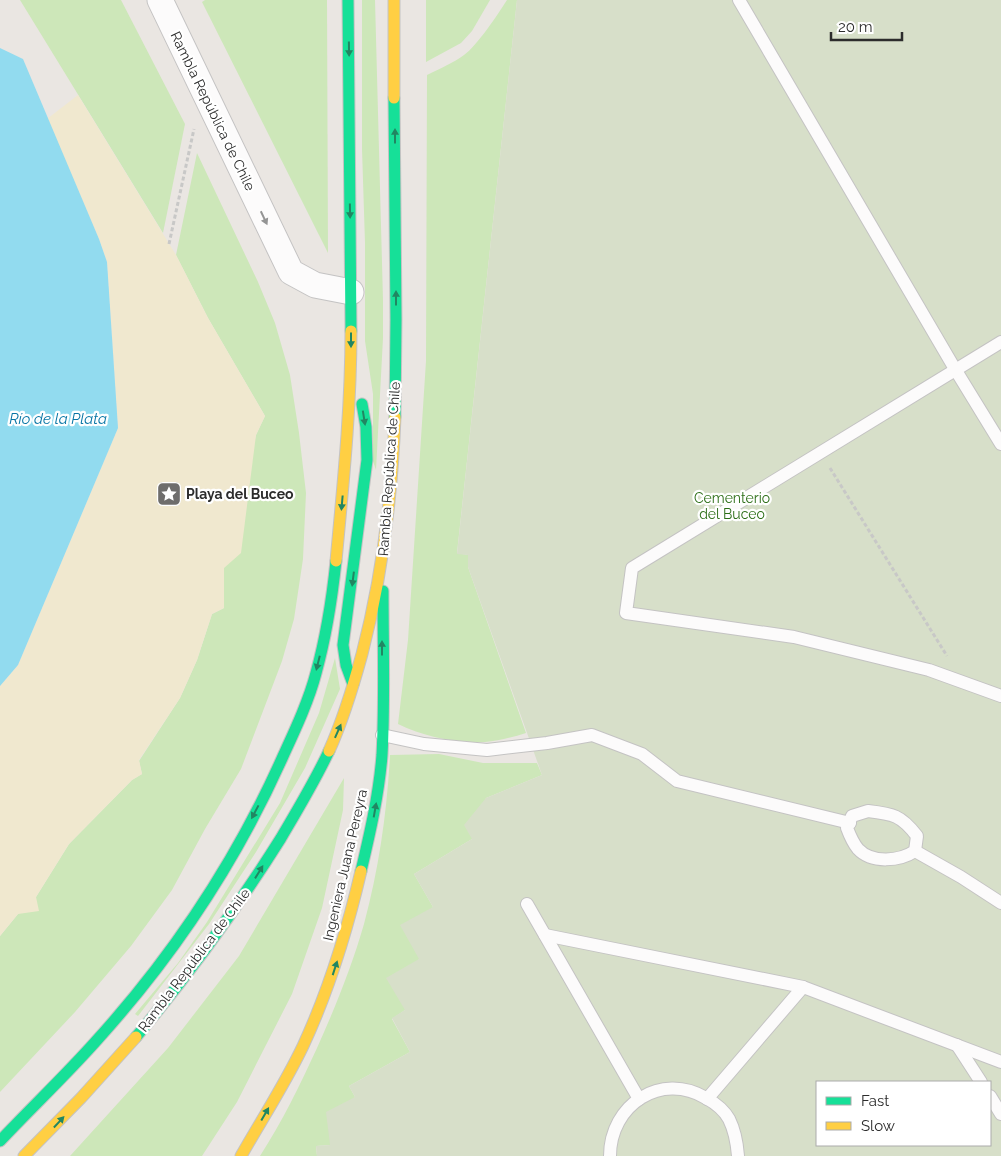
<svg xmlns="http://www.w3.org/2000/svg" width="1001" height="1156" font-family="Raleway,sans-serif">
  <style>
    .green { fill: #cde7b9 }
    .sand { fill: #f0e8cf }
    .cemetery { fill: #d7dfc9; fill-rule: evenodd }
    .water { fill: #92dbef }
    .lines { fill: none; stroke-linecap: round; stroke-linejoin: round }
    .lane-casing { stroke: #c4c3c3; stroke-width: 14 }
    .street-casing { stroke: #c4c3c3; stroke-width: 27 }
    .fast-casing { stroke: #c4c3c3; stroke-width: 13 }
    .slow-casing { stroke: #c4c3c3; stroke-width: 13 }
    .path { stroke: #c8c8c7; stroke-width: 3; stroke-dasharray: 4 2.5; stroke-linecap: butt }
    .lane { stroke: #fcfbfb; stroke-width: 12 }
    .street { stroke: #fcfbfb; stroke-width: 25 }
    .fast { stroke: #16e098; stroke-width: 11 }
    .slow { stroke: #ffcf43; stroke-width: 11 }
    .oneway { fill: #218662 }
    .oneway2 { fill: #949494 }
    .labels { text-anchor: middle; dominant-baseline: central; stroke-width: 4.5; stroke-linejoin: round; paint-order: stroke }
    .street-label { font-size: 14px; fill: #2c2c2c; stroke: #fff }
    .poi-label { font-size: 14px; font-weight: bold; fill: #2c2c2c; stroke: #fff; text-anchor: start }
    .park-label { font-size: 14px; fill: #2c6e17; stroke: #fff }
    .water-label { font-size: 15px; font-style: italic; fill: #0775a5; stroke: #fff }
  </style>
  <rect width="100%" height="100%" fill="#eae6e2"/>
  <g class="green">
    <polygon points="20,0 121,0 185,124 163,233"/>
    <polygon points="205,0 327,0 328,253 202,2"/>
    <polygon points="362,0 375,0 383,300 383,338 376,470 373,461 373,394 365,341 365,243 362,149"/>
    <polygon points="426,0 490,0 472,31 461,43 426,62"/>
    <path d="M507 0H517L457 553 468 555V567L526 733C513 737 499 741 485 742 456 744 423 736 398 724L408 640 426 361 427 75C439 69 453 63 464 55 477 46 498 14 507 0Z"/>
    <polygon points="197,153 258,282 275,323 290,375 299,433 306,493 303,559 294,619 282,661 241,769 205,829 172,890 131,946 75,1012 0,1092 0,936 18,914 36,897 69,844 132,780 142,774 139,761 180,698 197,660 212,614 224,608 224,568 256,435 265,416 208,318 176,255"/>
    <polygon points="335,658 340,689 305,768 256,852 209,924 138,1016 135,1014 178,963 207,922 280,803 319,713"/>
    <path d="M439 754 483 763H537L542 775 486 798 472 839 414 874 433 907 405 1010 392 1019 410 1052 349 1086 355 1097 330 1145 316 1146 317 1156H260C282 1122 300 1085 317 1048 335 1008 352 966 364 924 379 868 387 812 390 755Z"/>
    <polygon points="344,778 343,810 322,908 292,994 237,1102 202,1156 70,1156 168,1048 239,956"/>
  </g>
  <polygon class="sand" points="78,95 176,255 208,318 265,416 256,435 241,553 224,568 224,608 212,614 197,660 180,698 139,760 142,774 132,780 69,844 36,897 39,911 18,914 0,936 0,686 18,665 118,428 107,262 99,239 47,119"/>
  <path class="cemetery" d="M517 0H1001V1156H317L316 1146 330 1145 326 1112 355 1097 349 1086 410 1052 392 1018 405 1010 386 978 419 959 400 925 433 907 414 874 472 839 464 825 486 798 542 775 468 567V555L457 554ZM817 1082H990V1145H817Z"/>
  <polygon class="water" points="0,48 23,59 99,239 107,262 118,428 18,665 0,686"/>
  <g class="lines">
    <defs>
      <g id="lane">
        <polyline points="739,0 955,369 1001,444"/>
        <polyline points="1001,342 632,568 626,613 794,637 929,670 1001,696"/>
        <polyline points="382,735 424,744 487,750 547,743 592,735 642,754 677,781 850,823"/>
        <path d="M868 811C893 814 901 815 917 836L915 851C900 861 872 864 858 849 853 843 850 836 847 828L852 816Z"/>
        <polyline points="915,851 961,877 1001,903"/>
        <polyline points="527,904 639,1099"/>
        <polyline points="545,935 803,987 1001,1062"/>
        <polyline points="957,1045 981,1082"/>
        <polyline points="990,1096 1001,1114"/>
        <polyline points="707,1099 803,987"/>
        <path d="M610 1156C610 1105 661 1071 706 1098 715 1103 724 1110 729 1119 735 1131 737 1143 738 1156"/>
      </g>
      <polyline id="street" points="160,0 291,272 315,285 351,292"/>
      <g id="fast">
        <polyline points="348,0 351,331"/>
        <polyline points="394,98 396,319 395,417"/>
        <polyline points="353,684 346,665 343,645 367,460 366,427 362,404"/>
        <path d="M361 871C370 833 379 794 382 755 385 700 383 646 383 591"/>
        <path d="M136 1037C189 974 237 908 281 838 298 809 315 781 329 751"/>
        <path d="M0 1141C32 1107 66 1075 97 1040 173 956 238 858 284 754 296 728 309 700 316 673 326 637 332 599 336 561"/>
      </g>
      <g id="slow">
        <polyline points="394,0 394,98"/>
        <path d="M336 561C343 485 351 409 351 331"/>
        <path d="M329 751C343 720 353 687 362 654 382 577 392 497 395 417"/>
        <polyline points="24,1156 81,1098 136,1037"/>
        <path d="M241 1156C262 1119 285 1084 303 1046 329 990 347 931 361 871"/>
      </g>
    </defs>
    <use href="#lane" class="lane-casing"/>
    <use href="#street" class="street-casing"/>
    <use href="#fast" class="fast-casing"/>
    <use href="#slow" class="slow-casing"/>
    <g class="path">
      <polyline points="169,244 194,129"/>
      <polyline points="830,468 947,656"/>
    </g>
    <use href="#lane" class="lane"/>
    <use href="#street" class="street"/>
    <use href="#fast" class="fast"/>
    <use href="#slow" class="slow"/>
  </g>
  <defs><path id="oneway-solid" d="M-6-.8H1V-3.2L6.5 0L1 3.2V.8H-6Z" transform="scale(1.25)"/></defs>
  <g class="oneway">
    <use href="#oneway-solid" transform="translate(349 49) rotate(89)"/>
    <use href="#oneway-solid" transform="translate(395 136) rotate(-90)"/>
    <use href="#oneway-solid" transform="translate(350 211) rotate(89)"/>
    <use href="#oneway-solid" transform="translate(396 298) rotate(-90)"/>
    <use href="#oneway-solid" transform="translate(351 340) rotate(90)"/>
    <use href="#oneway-solid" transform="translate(364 418) rotate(81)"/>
    <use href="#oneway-solid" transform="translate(342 503) rotate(95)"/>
    <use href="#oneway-solid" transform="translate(353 579) rotate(97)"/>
    <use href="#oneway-solid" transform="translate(382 648) rotate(-90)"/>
    <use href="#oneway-solid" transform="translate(318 663) rotate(104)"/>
    <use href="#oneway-solid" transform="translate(338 731) rotate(-66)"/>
    <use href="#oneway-solid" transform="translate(375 810) rotate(-80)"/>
    <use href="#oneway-solid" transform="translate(255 812) rotate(118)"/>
    <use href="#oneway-solid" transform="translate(259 872) rotate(-58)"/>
    <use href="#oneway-solid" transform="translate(335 968) rotate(-72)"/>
    <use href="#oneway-solid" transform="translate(265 1114) rotate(-60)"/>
    <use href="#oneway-solid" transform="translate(59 1122) rotate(-47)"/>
  </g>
  <use class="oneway2" href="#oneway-solid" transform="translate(264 218) rotate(65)"/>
  <defs>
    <symbol id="sight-square" viewBox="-11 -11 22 22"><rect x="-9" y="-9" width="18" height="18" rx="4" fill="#6e6d6c" stroke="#fff"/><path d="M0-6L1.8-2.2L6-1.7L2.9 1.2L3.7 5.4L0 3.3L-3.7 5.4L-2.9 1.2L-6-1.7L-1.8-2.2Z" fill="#fff"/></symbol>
  </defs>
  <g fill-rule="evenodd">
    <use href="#sight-square" x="155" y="480" width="28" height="28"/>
  </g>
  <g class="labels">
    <g class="street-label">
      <text transform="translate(213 111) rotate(64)">Rambla República de Chile</text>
      <text transform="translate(389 469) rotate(-86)">Rambla República de Chile</text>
      <text transform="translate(345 865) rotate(-77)">Ingeniera Juana Pereyra</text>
      <text transform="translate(194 960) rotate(-53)">Rambla República de Chile</text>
    </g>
    <g class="poi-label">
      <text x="186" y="494">Playa del Buceo</text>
    </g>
    <g class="park-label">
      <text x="732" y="498">Cementerio<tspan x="732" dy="16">del Buceo</tspan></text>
    </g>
    <g class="water-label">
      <text x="58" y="419">Río de la Plata</text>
    </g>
  </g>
  <rect x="816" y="1081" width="175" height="65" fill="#ffffff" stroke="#ababab"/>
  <rect x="826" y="1097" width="25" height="8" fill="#16e098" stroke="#ababab"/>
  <text x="861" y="1106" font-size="15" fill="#2c2c2c">Fast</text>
  <rect x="826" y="1122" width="25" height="8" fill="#ffcf43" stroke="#ababab"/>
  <text x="861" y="1131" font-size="15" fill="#2c2c2c">Slow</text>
  <path d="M831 32v8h71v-8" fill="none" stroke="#2c2c2c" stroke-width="2.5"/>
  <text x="838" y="32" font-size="15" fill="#2c2c2c" stroke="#ffffff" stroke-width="4" paint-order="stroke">20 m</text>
</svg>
